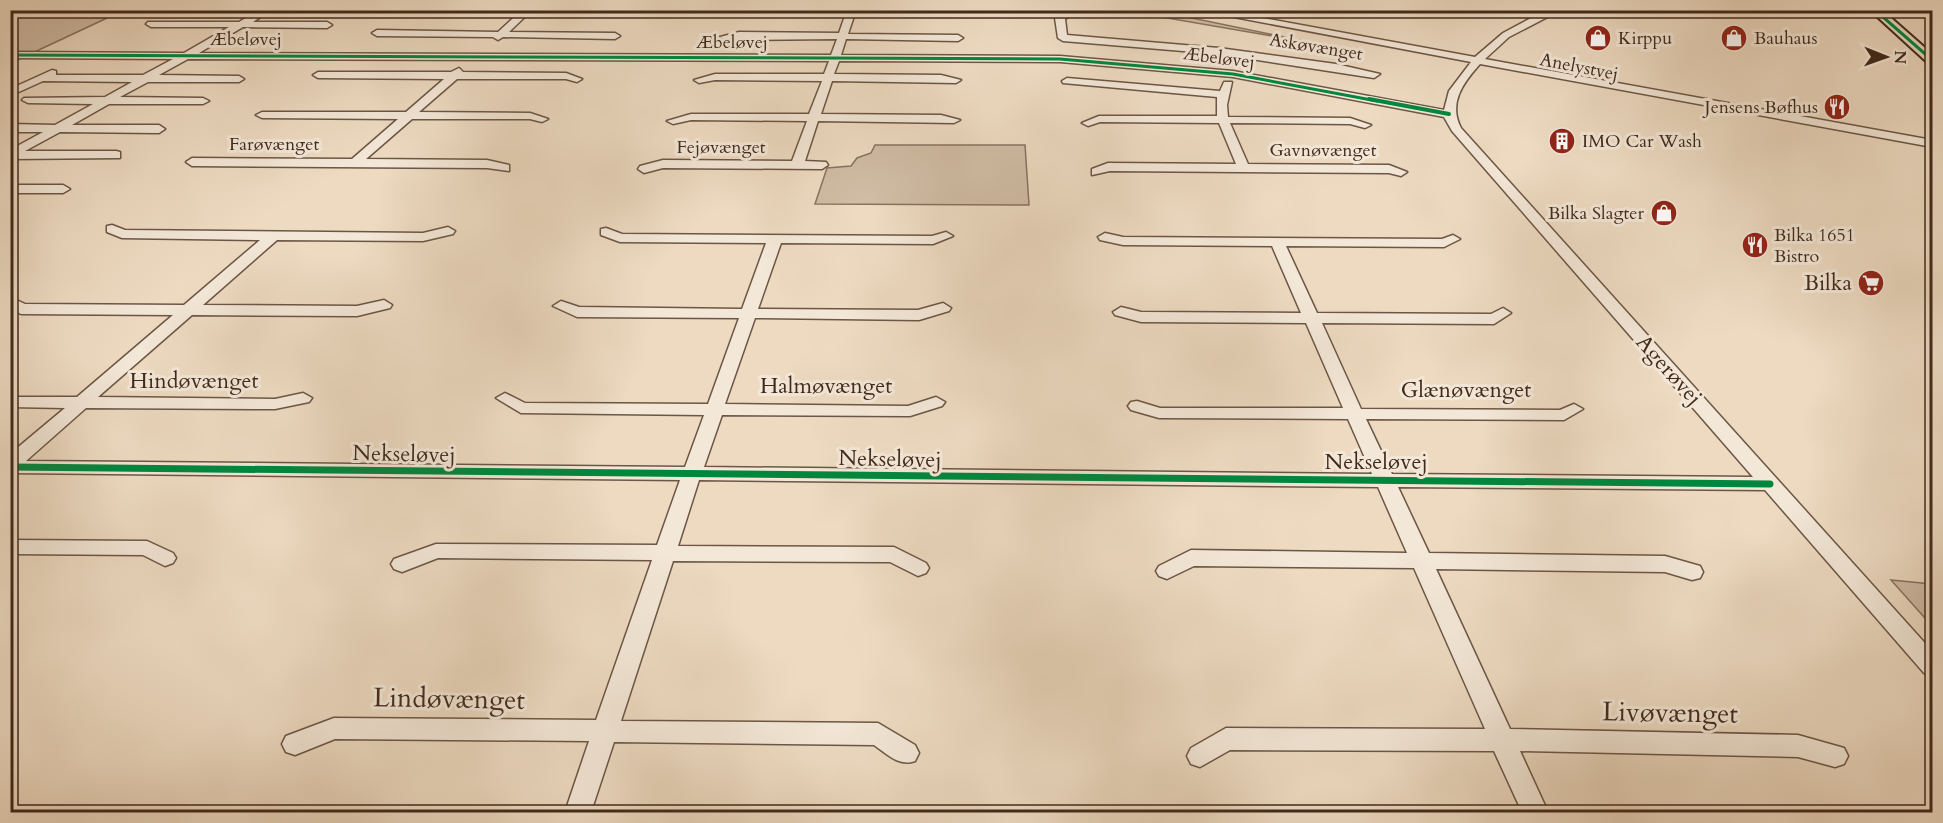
<svg xmlns="http://www.w3.org/2000/svg" width="1943" height="823" font-family="Cardo,serif">
  <style>
    .green { fill: #d0bca5; stroke: #887360; stroke-width: 1.5 }
    .lines { fill: none; stroke-linecap: round; stroke-linejoin: round }
    .minor-casing { stroke: #6c5645; stroke-width: 3 }
    .major-casing { stroke: #412a1c; stroke-width: 4 }
    .minor { fill: #f3e7d7; fill-rule: evenodd }
    .major { fill: #eddac1; fill-rule: evenodd }
    .cycleway-far2-casing { stroke: #f3e7d7; stroke-width: 5 }
    .cycleway-far1-casing { stroke: #f3e7d7; stroke-width: 6 }
    .cycleway-casing { stroke: #f3e7d7; stroke-width: 10 }
    .cycleway-far2 { stroke: #00873e; stroke-width: 3 }
    .cycleway-far1 { stroke: #00873e; stroke-width: 4 }
    .cycleway { stroke: #00873e; stroke-width: 7 }
    .labels { text-anchor: middle; dominant-baseline: central; stroke-width: 6; stroke-linejoin: round; paint-order: stroke }
    .far-poi-label { font-size: 18px; fill: #412a1c; stroke: #f3e7d7; text-anchor: start }
    .far-street-label { font-size: 18px; fill: #412a1c; stroke: #f3e7d7 }
    .poi-label { font-size: 22px; fill: #412a1c; stroke: #f3e7d7; text-anchor: end }
    .street-label { font-size: 22px; fill: #412a1c; stroke: #f3e7d7 }
    .near-street-label { font-size: 27px; fill: #412a1c; stroke: #f3e7d7 }
  </style>
  <rect width="100%" height="100%" fill="#eddac1"/>
  <filter id="stains"><feTurbulence type="fractalNoise" baseFrequency=".00333" numOctaves="4"/><feColorMatrix values="0 0 0 0 .2 0 0 0 0 .09 0 0 0 0 .02 0 0 0 .5 -.17"/></filter>
  <radialGradient id="worn" r=".72"><stop offset=".6" stop-color="#630" stop-opacity="0"/><stop offset="1" stop-color="#630" stop-opacity=".3"/></radialGradient>
  <g class="green">
    <polygon points="22,10 122,11 11,63 10,15"/>
    <polygon points="1120,11 1158,11 1313,43 1144,14"/>
    <polygon points="875,145 1025,145 1029,205 815,204 827,168 851,166 857,158 871,153"/>
    <polygon points="1891,580 1932,584 1932,626"/>
  </g>
  <g class="lines">
    <defs>
      <g id="minor">
        <polygon points="10,10 18,10 10,15"/>
        <path d="M259 10H271L253 22H327L332 25 327 28 243 27 199 53 831 55 837 39 725 40 720 37 739 32 839 33 847 10H856L848 34 958 35 963 38 958 41 846 39 841 55 1060 56 1233 71 1444 110 1449 91 1471 62 1197 10H1219L1475 57 1503 33 1531 18 1504 10C1515 10 1526 14 1538 14 1545 15 1553 10 1561 10L1509 37 1485 59 1932 140V147L1480 64C1463 83 1448 103 1461 128L1932 651V675L1924 673 1765 490 1398 487 1429 553 1665 556 1700 566 1703 572 1700 578 1692 580 1665 572 1436 569 1510 729 1798 735 1844 748 1848 756 1844 764 1835 767 1798 757 1520 751 1548 812H1522L1494 751 1230 750 1200 767 1191 764 1187 756 1191 748 1226 728 1485 729 1414 568 1194 566 1167 579 1159 576 1156 571 1159 566 1191 550 1407 553 1378 487 699 480 678 546 894 547 926 563 929 568 926 573 918 576 890 562 673 561 621 721 878 723 915 745 919 753 915 761C899 767 887 754 874 745L614 742 591 812H565L589 741 335 739 295 755 286 752 282 744 286 736 334 718 596 720 652 560 438 558 402 572 394 569 391 564 394 559 436 544 657 545 680 480 10 473V454L65 408 10 407V397H77L173 315 21 314 10 309V297L25 304 184 305 260 240 122 238 107 232V226L112 225 125 230 423 233 448 227 455 231 453 234 423 241 277 240 203 305 357 306 384 300 392 305 390 308 357 316 192 315 98 397 275 399 303 393 312 398 309 402 275 409 86 408 26 461 685 467 704 415 521 413 496 398 505 393 525 403 708 404 739 318 577 317 553 306 561 301 579 307 742 309 766 243 620 242 601 235V229L606 228 622 234 932 236 946 232 953 236 933 244 781 243 758 309 918 310 943 303 951 308 949 311 919 320 755 318 725 404 908 406 936 397 945 402 942 406 910 416 722 415 704 467 1372 474 1348 419 1159 418 1131 410 1128 406 1131 402 1137 401 1160 408H1343L1306 323 1141 322 1115 315 1113 312 1121 307 1141 312 1301 313 1272 246 1123 245 1100 240 1098 237 1105 233 1123 237 1442 239 1453 235 1460 239 1444 247 1286 246 1317 313 1491 314 1503 308 1511 313 1494 324 1322 323 1361 409 1560 410 1574 404 1583 409 1564 420 1366 419 1392 474 1753 477 1452 131 1444 117 1233 77 1060 62 839 61 834 74 941 75 961 80 956 83 832 81 821 114 941 115 960 120 954 123 818 121 805 161 826 162 828 165 822 169 663 168 644 173 638 169 640 166 663 160 792 161 807 121 691 120 673 124 667 121 691 114H809L822 81 715 80 699 83 694 80 715 74H824L829 61 188 59 159 75 239 76 244 79 239 82H148L120 97 203 98 209 101 203 104H109L72 125H159L165 129 159 133 60 132 25 151H116L120 152V158L10 159V150L43 132H10V124L55 125 93 104 28 103 22 100 24 98 105 97 132 82 43 81 10 96V89L52 70 56 71V75H143L173 59 10 58V52L184 53 229 27H151L146 24 148 22H239Z"/>
        <polygon points="522,10 532,10 509,32 615,33 620,36 615,39 503,37 498,40 493,37 377,36 372,33 377,30 498,32"/>
        <polygon points="1062,14 1070,16 1065,19 1067,35 1219,48 1336,64 1380,74 1374,78 1219,54 1063,41 1058,38 1055,18"/>
        <polygon points="459,68 463,72 566,73 582,79 577,82 566,79 457,79 419,112 530,113 548,119 542,122 530,119 412,119 366,159 487,160 509,165 509,171 487,168 192,166 186,162 192,158 352,159 398,119 262,118 256,115 262,112 406,112 444,79 318,78 313,75 318,72 451,72"/>
        <polygon points="1067,78 1220,91 1224,82 1232,82 1227,105 1228,117 1350,118 1371,125 1365,128 1350,124 1230,123 1248,164 1389,165 1407,172 1401,176 1389,173 1110,171 1092,175 1092,169 1108,163 1236,164 1219,123 1100,122 1088,126 1082,123 1099,116 1217,116 1217,97 1063,83 1062,81"/>
        <polygon points="10,185 63,185 70,189 63,193 10,193"/>
        <polygon points="10,540 147,541 173,553 176,558 173,563 165,566 143,555 10,554"/>
      </g>
      <polygon id="major" points="1870,10 1882,10 1932,54 1932,64 1928,63"/>
    </defs>
    <use href="#minor" class="minor-casing"/>
    <use href="#major" class="major-casing"/>
    <use href="#minor" class="minor"/>
    <use href="#major" class="major"/>
    <defs>
      <g id="cycleway-far2">
        <polyline points="1875,10 1932,60"/>
        <polyline points="10,55 1060,59 1233,74 1377,101"/>
      </g>
      <polyline id="cycleway-far1" points="1369,99 1449,114"/>
      <polyline id="cycleway" points="10,467 1770,484"/>
    </defs>
    <use href="#cycleway-far2" class="cycleway-far2-casing"/>
    <use href="#cycleway-far1" class="cycleway-far1-casing"/>
    <use href="#cycleway" class="cycleway-casing"/>
    <use href="#cycleway-far2" class="cycleway-far2"/>
    <use href="#cycleway-far1" class="cycleway-far1"/>
    <use href="#cycleway" class="cycleway"/>
  </g>
  <defs>
    <symbol id="shop-disc" viewBox="-11 -11 22 22"><circle r="9.5" fill="#8f2418" stroke="#f3e7d7"/><path d="M-5-2.5h2.3a2.7 3.5 0 0 1 5.4 0H5L5.5 6h-11ZM-1.5-2.5h3a1.5 2.3 0 0 0-3 0Z" fill="#fff"/></symbol>
    <symbol id="restaurant-disc" viewBox="-11 -11 22 22"><circle r="9.5" fill="#8f2418" stroke="#f3e7d7"/><path d="M-5-6h1v4h1v-4h1v4h1v-4h1v5L-1.5 .5V6h-2V.5L-5-1ZM5-6V6H3V1.5H1.5Q1.5-4 5-6Z" fill="#fff"/></symbol>
    <symbol id="building-disc" viewBox="-11 -11 22 22"><circle r="9.5" fill="#8f2418" stroke="#f3e7d7"/><path d="M-4-6H4V6H1V3H-1V6H-4ZM-2.5-4.3h1.7v1.8h-1.7ZM.8-4.3h1.7v1.8H.8ZM-2.5-1h1.7V.8h-1.7ZM.8-1h1.7V.8H.8Z" fill="#fff"/></symbol>
    <symbol id="supermarket-disc" viewBox="-11 -11 22 22"><circle r="9.5" fill="#8f2418" stroke="#f3e7d7"/><path d="M-6-5.5h2.5l.6 2H6L4.5 2H-2.5L-4.4-4H-6ZM-1.5 3.2a1.3 1.3 0 1 0 .1 0ZM3 3.2a1.3 1.3 0 1 0 .1 0Z" fill="#fff"/></symbol>
  </defs>
  <g fill-rule="evenodd">
    <use href="#shop-disc" x="1583" y="23" width="30" height="30"/>
    <use href="#shop-disc" x="1719" y="23" width="30" height="30"/>
    <use href="#restaurant-disc" x="1822" y="92" width="30" height="30"/>
    <use href="#building-disc" x="1547" y="126" width="30" height="30"/>
    <use href="#shop-disc" x="1649" y="198" width="30" height="30"/>
    <use href="#restaurant-disc" x="1740" y="230" width="30" height="30"/>
    <use href="#supermarket-disc" x="1856" y="268" width="30" height="30"/>
  </g>
  <g class="labels">
    <g class="far-poi-label">
      <text x="1618" y="38">Kirppu</text>
      <text x="1754" y="38">Bauhaus</text>
      <text x="1818" y="107" text-anchor="end">Jensens Bøfhus</text>
      <text x="1582" y="141">IMO Car Wash</text>
      <text x="1644" y="213" text-anchor="end">Bilka Slagter</text>
      <text x="1774" y="235">Bilka 1651<tspan x="1774" dy="21">Bistro</tspan></text>
    </g>
    <g class="far-street-label">
      <text x="246" y="39">Æbeløvej</text>
      <text x="732" y="42">Æbeløvej</text>
      <text transform="translate(1316 47) rotate(9)">Askøvænget</text>
      <text transform="translate(1219 58) rotate(7)">Æbeløvej</text>
      <text transform="translate(1579 67) rotate(11)">Anelystvej</text>
      <text x="274" y="144">Farøvænget</text>
      <text x="721" y="147">Fejøvænget</text>
      <text x="1323" y="150">Gavnøvænget</text>
    </g>
    <g class="poi-label">
      <text x="1852" y="283">Bilka</text>
    </g>
    <g class="street-label">
      <text transform="translate(1669 370) rotate(48)">Agerøvej</text>
      <text x="194" y="381">Hindøvænget</text>
      <text x="826" y="386">Halmøvænget</text>
      <text x="1466" y="390">Glænøvænget</text>
      <text transform="translate(404 454) rotate(1)">Nekseløvej</text>
      <text transform="translate(890 459) rotate(1)">Nekseløvej</text>
      <text x="1376" y="462">Nekseløvej</text>
    </g>
    <g class="near-street-label">
      <text transform="translate(449 699) rotate(1)">Lindøvænget</text>
      <text transform="translate(1670 713) rotate(1)">Livøvænget</text>
    </g>
  </g>
  <rect width="1943" height="823" fill="none" stroke="#eddac1" stroke-width="36"/>
  <rect x="12" y="12" width="1919" height="799" fill="none" stroke="#412a1c" stroke-width="3"/>
  <rect x="18" y="18" width="1907" height="787" fill="none" stroke="#412a1c" stroke-width="1.5"/>
  <g transform="translate(1886 57) rotate(91)" stroke="#f3e7d7" stroke-width="4.5" paint-order="stroke">
  <path d="M0-4.5L10 22L0 15L-10 22Z" fill="#412a1c"/>
  <text y="-9" font-size="16" font-weight="bold" text-anchor="middle" fill="#412a1c">N</text>
  </g>
  <rect width="100%" height="100%" filter="url(#stains)"/>
  <rect width="100%" height="100%" fill="url(#worn)"/>
</svg>
